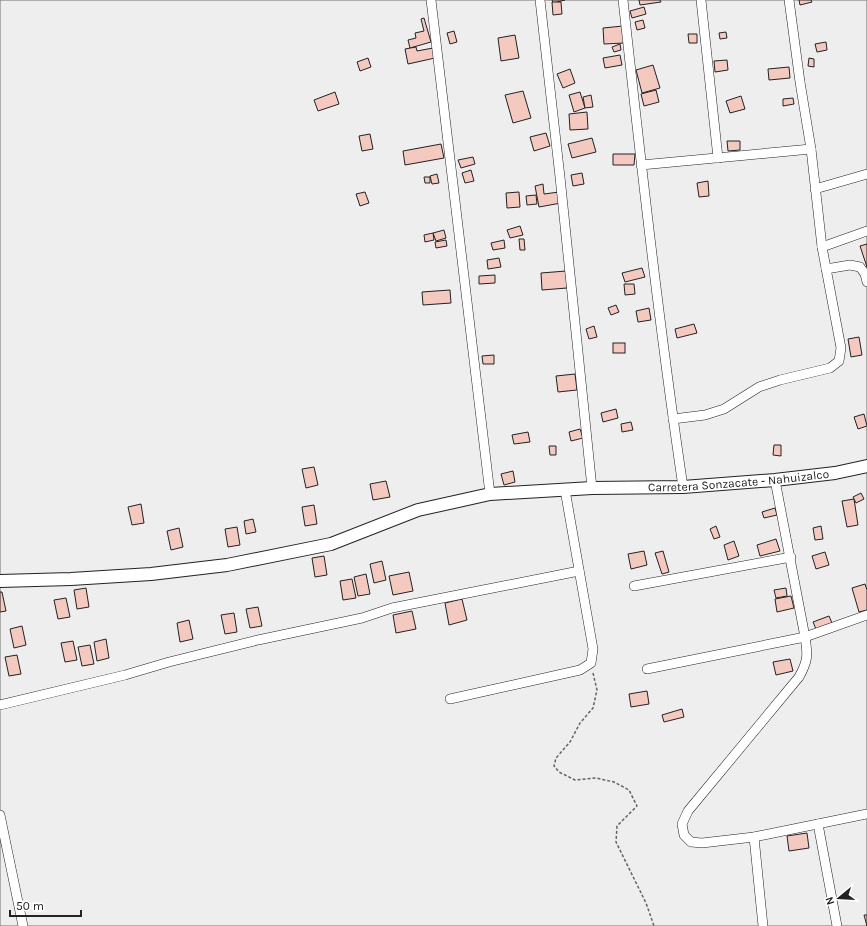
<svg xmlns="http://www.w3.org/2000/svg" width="867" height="926" font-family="Karla,sans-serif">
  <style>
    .green { fill: #eee; stroke: #6f6f6f }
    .building { fill: #f3c9c0; stroke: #222 }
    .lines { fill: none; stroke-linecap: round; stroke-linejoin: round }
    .street-casing { stroke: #222; stroke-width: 10 }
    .secondary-casing { stroke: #222; stroke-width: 14 }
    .path { stroke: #646464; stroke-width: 1.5; stroke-dasharray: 3 2; stroke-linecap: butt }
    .street { stroke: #fff; stroke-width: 9 }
    .secondary { stroke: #fff; stroke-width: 12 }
    .labels { text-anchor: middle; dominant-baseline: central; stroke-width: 3; stroke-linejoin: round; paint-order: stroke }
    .street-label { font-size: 12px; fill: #222; stroke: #fff }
  </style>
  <rect width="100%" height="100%" fill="#fff"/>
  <rect class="green" x="0" y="0" width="867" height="926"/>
  <g class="building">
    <polygon points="552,0 565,0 553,3"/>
    <polygon points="639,0 660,0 661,2 640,5"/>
    <polygon points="799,0 811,0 812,2 800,5"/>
    <polygon points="552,2 561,2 562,14 553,15"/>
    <polygon points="644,7 646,14 632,18 630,11"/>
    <polygon points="424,18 431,42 410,48 408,40 416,38 415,33 424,31 421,19"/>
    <polygon points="643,20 645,28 637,30 635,22"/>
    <polygon points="623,26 624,43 604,44 603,28"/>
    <polygon points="454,31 457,42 450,44 447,33"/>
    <polygon points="726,32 727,38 720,39 719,33"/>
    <polygon points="688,34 697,34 697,43 689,43"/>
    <polygon points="515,35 519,58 501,61 498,38"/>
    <polygon points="826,42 827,50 817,52 815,44"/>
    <polygon points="620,44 621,50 614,52 612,47"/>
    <polygon points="416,47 417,51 433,48 435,58 408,64 405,49"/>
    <polygon points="620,55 622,65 605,68 603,58"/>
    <polygon points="368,58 371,67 360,71 357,62"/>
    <polygon points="809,58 814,59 814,67 808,66"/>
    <polygon points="727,60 728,70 715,72 714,61"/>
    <polygon points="653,65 660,88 642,93 636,70"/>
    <polygon points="789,67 790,78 769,80 768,69"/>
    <polygon points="570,69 575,83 563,88 557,74"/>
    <polygon points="656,90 659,102 644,106 641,94"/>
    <polygon points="523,91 531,118 513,123 505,95"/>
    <polygon points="335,92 339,104 318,111 314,100"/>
    <polygon points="580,92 585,108 574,112 569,95"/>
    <polygon points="591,95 593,107 585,108 583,97"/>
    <polygon points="741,96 745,109 730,113 726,101"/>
    <polygon points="793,98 794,104 783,106 783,99"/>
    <polygon points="587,112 588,129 570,130 569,114"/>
    <polygon points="546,133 550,146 534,151 530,137"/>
    <polygon points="370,134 373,149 362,151 359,136"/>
    <polygon points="592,138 596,152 572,158 568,144"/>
    <polygon points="727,141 740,141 740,150 728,151"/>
    <polygon points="441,144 444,158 405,165 403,151"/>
    <polygon points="613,154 635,154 634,165 613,165"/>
    <polygon points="473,157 475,164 461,168 458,160"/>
    <polygon points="471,170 474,181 465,183 462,173"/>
    <polygon points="582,173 584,184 573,186 571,175"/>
    <polygon points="437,174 439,183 432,184 430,176"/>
    <polygon points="424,177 430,177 430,183 425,183"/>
    <polygon points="708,181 709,196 699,197 697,183"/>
    <polygon points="543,184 544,194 559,192 561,203 539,207 535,186"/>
    <polygon points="365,192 369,203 360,206 356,194"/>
    <polygon points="519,192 520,207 507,208 506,193"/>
    <polygon points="536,195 537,204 527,205 526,196"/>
    <polygon points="520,226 523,235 510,238 507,230"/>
    <polygon points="444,230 446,238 436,241 433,233"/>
    <polygon points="433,233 434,240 425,242 424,235"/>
    <polygon points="519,239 524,239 525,250 520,250"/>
    <polygon points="446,240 447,246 436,248 435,242"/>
    <polygon points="504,240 505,248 493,250 491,243"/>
    <polygon points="867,244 867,267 860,246"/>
    <polygon points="499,258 501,267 488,269 487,260"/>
    <polygon points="642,268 645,277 625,282 622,273"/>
    <polygon points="566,271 567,288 542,290 541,273"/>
    <polygon points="495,275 495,283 479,284 479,276"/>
    <polygon points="624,284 634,284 635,294 625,295"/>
    <polygon points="450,290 451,303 423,305 422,292"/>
    <polygon points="616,305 619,312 611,315 608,308"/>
    <polygon points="649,308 651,320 638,322 636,311"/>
    <polygon points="694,324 697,333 677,338 675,329"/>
    <polygon points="594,326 597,337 589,339 586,329"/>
    <polygon points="859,337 862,355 851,357 848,339"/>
    <rect x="613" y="343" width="12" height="10"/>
    <polygon points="494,355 494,364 483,364 482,356"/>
    <polygon points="575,374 577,390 558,392 556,376"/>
    <polygon points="616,409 618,418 603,422 601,413"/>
    <polygon points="864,414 867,426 858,429 854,417"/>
    <polygon points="631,422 633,430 622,432 621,424"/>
    <polygon points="580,429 583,438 571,441 569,432"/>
    <polygon points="528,432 530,442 514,444 512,435"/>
    <polygon points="774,445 781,445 781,456 773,455"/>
    <polygon points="549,446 556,446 556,455 550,455"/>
    <polygon points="314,467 318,485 306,488 302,469"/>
    <polygon points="513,471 515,482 504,485 501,474"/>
    <polygon points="386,481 390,497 373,500 370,484"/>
    <polygon points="861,493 864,499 856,503 853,497"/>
    <polygon points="854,499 858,525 847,527 842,501"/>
    <polygon points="141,504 144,523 132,525 128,507"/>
    <polygon points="314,505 317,524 305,526 302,507"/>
    <polygon points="775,508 777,515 764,518 762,512"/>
    <polygon points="253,519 256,532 246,534 244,521"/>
    <polygon points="716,526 720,537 714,539 710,529"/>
    <polygon points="821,526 823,539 815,540 813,528"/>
    <polygon points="237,527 240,545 228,547 225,529"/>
    <polygon points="179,528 183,547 171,550 167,531"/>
    <polygon points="776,539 780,551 760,556 757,545"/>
    <polygon points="734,541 739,556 728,560 724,545"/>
    <polygon points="644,551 647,565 631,569 628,554"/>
    <polygon points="663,551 669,572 662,574 655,553"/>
    <polygon points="825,552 829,565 816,569 812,556"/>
    <polygon points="324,556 327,575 315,577 312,558"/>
    <polygon points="382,561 386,580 374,583 370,564"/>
    <polygon points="409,572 413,591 393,595 389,576"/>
    <polygon points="366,574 370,594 358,596 354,577"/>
    <polygon points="352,579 356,598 343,600 340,581"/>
    <polygon points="865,584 867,590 867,610 859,612 852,588"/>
    <polygon points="86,588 89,607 77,609 74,590"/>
    <polygon points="786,588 787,596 776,598 774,590"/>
    <polygon points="0,592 2,592 6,611 0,612"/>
    <polygon points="791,596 794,608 777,612 775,599"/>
    <polygon points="66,598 70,617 58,619 54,600"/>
    <polygon points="462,599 467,620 449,625 445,603"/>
    <polygon points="258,607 262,626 250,628 246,609"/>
    <polygon points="412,611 416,629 396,633 393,615"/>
    <polygon points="234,613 237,632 225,634 221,615"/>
    <polygon points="829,616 832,623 816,629 813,622"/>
    <polygon points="189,620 193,639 180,642 177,623"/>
    <polygon points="22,626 26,645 14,648 10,629"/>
    <polygon points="106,639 109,658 97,661 94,642"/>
    <polygon points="73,641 77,660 65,662 61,643"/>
    <polygon points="90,645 94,664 82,666 78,647"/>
    <polygon points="17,655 21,674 9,676 5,657"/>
    <polygon points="790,659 793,671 776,675 773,662"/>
    <polygon points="647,691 649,704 631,707 629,694"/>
    <polygon points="682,709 684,717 664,722 662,715"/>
    <polygon points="807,833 809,848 789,851 787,836"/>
    <polygon points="864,915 867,915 867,926"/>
  </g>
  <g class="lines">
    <defs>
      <g id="street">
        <polyline points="431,0 490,494"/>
        <polyline points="540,0 560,177 592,488"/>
        <path d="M623 0C641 163 659 325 683 487"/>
        <polyline points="701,0 718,158"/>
        <polyline points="641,165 811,149"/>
        <polyline points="815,189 867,174"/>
        <polyline points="822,247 867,231"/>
        <polyline points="826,269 850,265 860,267 865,274 867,282"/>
        <polyline points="673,419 705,415 724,409 759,387 780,380 830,368 839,361 841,348 822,247 811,149 800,82 789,0"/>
        <path d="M775 480 805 637C808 655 808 661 799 677L688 811 682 824 684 835 691 842 702 843 754 837 867 814"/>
        <polyline points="634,586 791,557"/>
        <polyline points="647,669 805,637 867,615"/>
        <polyline points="450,699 580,670 591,663 593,649 565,490"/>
        <polyline points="0,705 125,675 169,662 258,640 362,618 392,608 579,571"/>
        <polyline points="0,815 23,926"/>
        <polyline points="818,824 837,926"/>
        <polyline points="754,837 763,926"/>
      </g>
      <g id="secondary">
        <path id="s1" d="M0 581 71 579 151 574 227 565 331 544 418 510 490 494 592 488 683 487 775 480 835 473 867 466"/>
      </g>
    </defs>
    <use href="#street" class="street-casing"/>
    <use href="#secondary" class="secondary-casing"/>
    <polyline class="path" points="593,673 597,690 593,708 580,723 570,742 556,758 554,766 559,772 575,780 596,778 614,782 629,790 637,806 617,826 616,842 646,903 654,926"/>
    <use href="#street" class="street"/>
    <use href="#secondary" class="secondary"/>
  </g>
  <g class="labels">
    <g class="street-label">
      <text stroke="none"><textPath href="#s1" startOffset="750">Carretera Sonzacate - Nahuizalco</textPath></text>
    </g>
  </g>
  <g transform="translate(839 898) rotate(252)" stroke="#ffffff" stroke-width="3" paint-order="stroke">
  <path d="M0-3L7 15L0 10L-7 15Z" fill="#222222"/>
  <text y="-6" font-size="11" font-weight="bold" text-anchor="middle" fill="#222222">N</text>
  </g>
  <path d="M10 910v6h71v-6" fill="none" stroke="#222222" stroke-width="2"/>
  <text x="16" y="910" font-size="12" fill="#222222" stroke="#ffffff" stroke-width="3" paint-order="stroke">50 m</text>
</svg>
